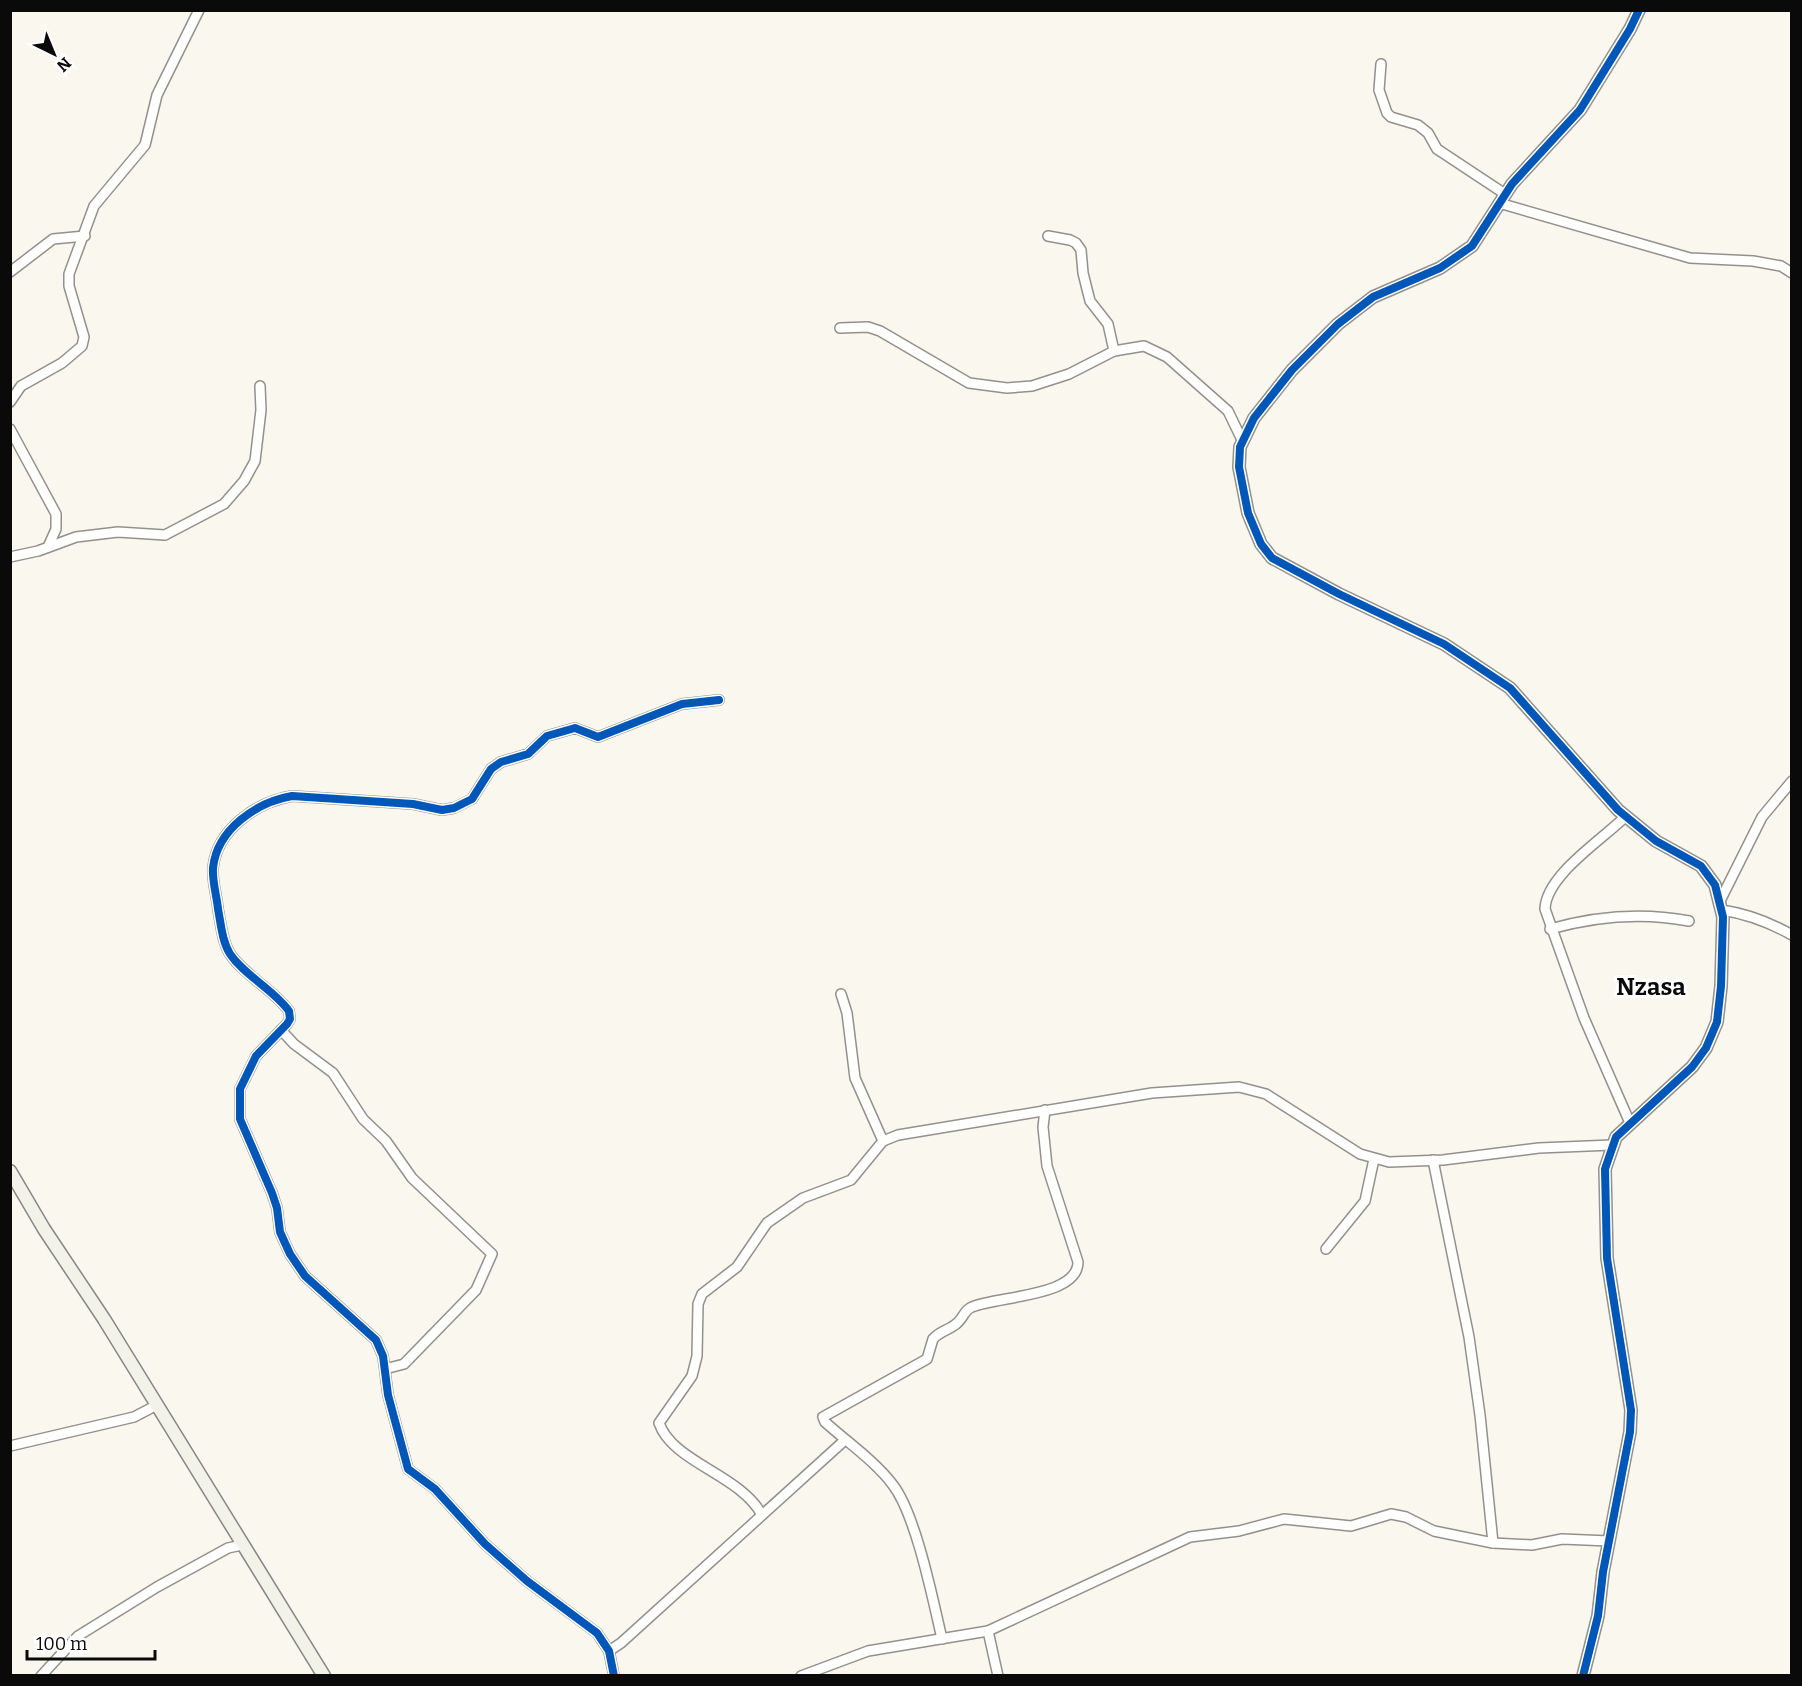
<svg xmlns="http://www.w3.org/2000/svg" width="1802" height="1686" font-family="Bitter,serif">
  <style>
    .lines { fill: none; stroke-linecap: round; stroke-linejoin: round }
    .minor-casing { stroke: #92918d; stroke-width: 12 }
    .tertiary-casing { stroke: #92918d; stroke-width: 14 }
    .secondary-casing { stroke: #888783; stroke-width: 15 }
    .minor { stroke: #fefefc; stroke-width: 9 }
    .tertiary { stroke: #fefefc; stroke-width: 10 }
    .secondary { stroke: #f3f2e8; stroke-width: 12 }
    .cycleway-casing { stroke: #fff; stroke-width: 11 }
    .cycleway { stroke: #0057b8; stroke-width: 8 }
    .labels { text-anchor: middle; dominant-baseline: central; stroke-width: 6; stroke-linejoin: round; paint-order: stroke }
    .quarter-label { font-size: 24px; font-weight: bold; fill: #0a0a0a; stroke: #fff }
  </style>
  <rect width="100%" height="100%" fill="#f9f7ee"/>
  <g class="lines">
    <defs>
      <g id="minor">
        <polyline points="1381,64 1379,90 1387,113 1391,117 1418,125 1428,133 1437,149 1505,194"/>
        <polyline points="1499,203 1690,258 1753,261 1781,266 1792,273"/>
        <polyline points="1048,236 1070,240 1076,243 1081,250 1083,273 1090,301 1108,324 1114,351"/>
        <polyline points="10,272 53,239 85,236"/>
        <polyline points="840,328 868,327 880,331 969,383 1007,388 1032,386 1069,374 1114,351 1144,346 1167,357 1228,411 1242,440"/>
        <polyline points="10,402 21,386 62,363 82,346 84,337 69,286 69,274 94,206 145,145 157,95 199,10"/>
        <polyline points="10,429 56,514 56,529 48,547"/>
        <polyline points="10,557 38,551 76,537 118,532 165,535 224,504 244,481 255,461 261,410 260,386"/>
        <path d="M1626 816C1602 840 1546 875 1545 909L1584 1018 1630 1123"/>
        <polyline points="1721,899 1762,817 1792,781"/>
        <path d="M1722 910C1748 914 1769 922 1792 935"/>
        <path d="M1550 929C1596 916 1642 912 1689 921"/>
        <polyline points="841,994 847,1013 855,1078 883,1141"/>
        <polyline points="281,1030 294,1044 333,1073 363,1119 386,1141 412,1178 492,1254 476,1290 404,1364 385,1369"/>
        <polyline points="1433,1160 1469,1337 1480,1415 1493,1543"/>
        <polyline points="1326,1249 1365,1201 1374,1159"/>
        <polyline points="10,1446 134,1417 157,1405"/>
        <path d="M762 1515C740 1474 673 1463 659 1423L692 1376 697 1356 698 1304 702 1294 737 1267 767 1223 803 1198 851 1180 883 1141 898 1135 1152 1093 1239 1087 1266 1094 1360 1154 1389 1162 1443 1160 1539 1148 1612 1145"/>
        <polyline points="988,1631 998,1676"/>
        <path d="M942 1639C933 1600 916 1515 893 1485 875 1461 847 1442 825 1422L823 1417 927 1359 933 1339C940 1331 949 1330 956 1324 963 1319 964 1310 972 1307 997 1296 1078 1297 1078 1262L1047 1166 1043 1127 1045 1110"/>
        <polyline points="609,1651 621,1643 845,1440"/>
        <polyline points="41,1676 78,1636 157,1587 228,1548 242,1545"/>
        <path d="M614 1676 609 1651 597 1633 527 1581 485 1544 435 1489 408 1469 388 1395 383 1356 376 1340 305 1276 290 1254 280 1232 277 1208 272 1193 240 1119V1089L256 1056 287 1024 290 1019 289 1011C273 989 245 976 230 954 222 941 221 924 218 909 217 897 212 881 213 868 217 829 257 802 292 796L413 804 442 810 454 808 472 799 491 769 501 762 528 754 547 736 575 728 598 737 682 704 719 700"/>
        <polyline points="801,1676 868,1651 988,1631 1190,1537 1239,1531 1284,1519 1351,1526 1391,1514 1406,1517 1434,1531 1493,1543 1532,1545 1562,1539 1609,1541"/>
      </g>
      <polyline id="tertiary" points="1583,1676 1598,1616 1603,1572 1630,1432 1631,1410 1607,1258 1605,1169 1616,1137 1692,1067 1706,1048 1717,1022 1721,986 1723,917 1715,885 1701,866 1656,841 1618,810 1510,688 1444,644 1339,594 1272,558 1261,544 1248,513 1239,467 1240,447 1254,418 1292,370 1338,324 1373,297 1440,268 1472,246 1512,184 1580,110 1630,29 1639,10"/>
      <polyline id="secondary" points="10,1171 44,1229 104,1319 324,1676"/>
    </defs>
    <use href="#minor" class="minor-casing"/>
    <use href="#tertiary" class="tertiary-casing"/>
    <use href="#secondary" class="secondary-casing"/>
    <use href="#minor" class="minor"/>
    <use href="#tertiary" class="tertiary"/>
    <use href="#secondary" class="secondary"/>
    <defs>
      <g id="cycleway">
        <path d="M614 1676 609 1651 597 1633 527 1581 485 1544 435 1489 408 1469 388 1395 383 1356 376 1340 305 1276 290 1254 280 1232 277 1208 272 1193 240 1119V1089L256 1056 287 1024 290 1019 289 1011C273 989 245 976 230 954 222 941 221 924 218 909 217 897 212 881 213 868 217 829 257 802 292 796L413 804 442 810 454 808 472 799 491 769 501 762 528 754 547 736 575 728 598 737 682 704 719 700"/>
        <polyline points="1583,1676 1598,1616 1603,1572 1630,1432 1631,1410 1607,1258 1605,1169 1616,1137 1692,1067 1706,1048 1717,1022 1721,986 1723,917 1715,885 1701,866 1656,841 1618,810 1510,688 1444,644 1339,594 1272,558 1261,544 1248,513 1239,467 1240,447 1254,418 1292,370 1338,324 1373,297 1440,268 1472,246 1512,184 1580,110 1630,29 1639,10"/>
      </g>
    </defs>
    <use href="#cycleway" class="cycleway-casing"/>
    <use href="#cycleway" class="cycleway"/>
  </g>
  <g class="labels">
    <g class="quarter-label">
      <text x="1651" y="987">Nzasa</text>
    </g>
  </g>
  <rect width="1802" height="1686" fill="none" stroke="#0a0a0a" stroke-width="24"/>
  <g transform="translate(54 54) rotate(137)" stroke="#ffffff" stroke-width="4.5" paint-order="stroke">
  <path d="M0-4.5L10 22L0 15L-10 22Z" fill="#0a0a0a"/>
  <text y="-9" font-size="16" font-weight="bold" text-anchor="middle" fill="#0a0a0a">N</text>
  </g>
  <path d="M27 1650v9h128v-9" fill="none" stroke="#0a0a0a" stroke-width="3"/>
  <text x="36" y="1650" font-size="18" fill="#0a0a0a" stroke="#ffffff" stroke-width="4.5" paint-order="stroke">100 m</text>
</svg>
